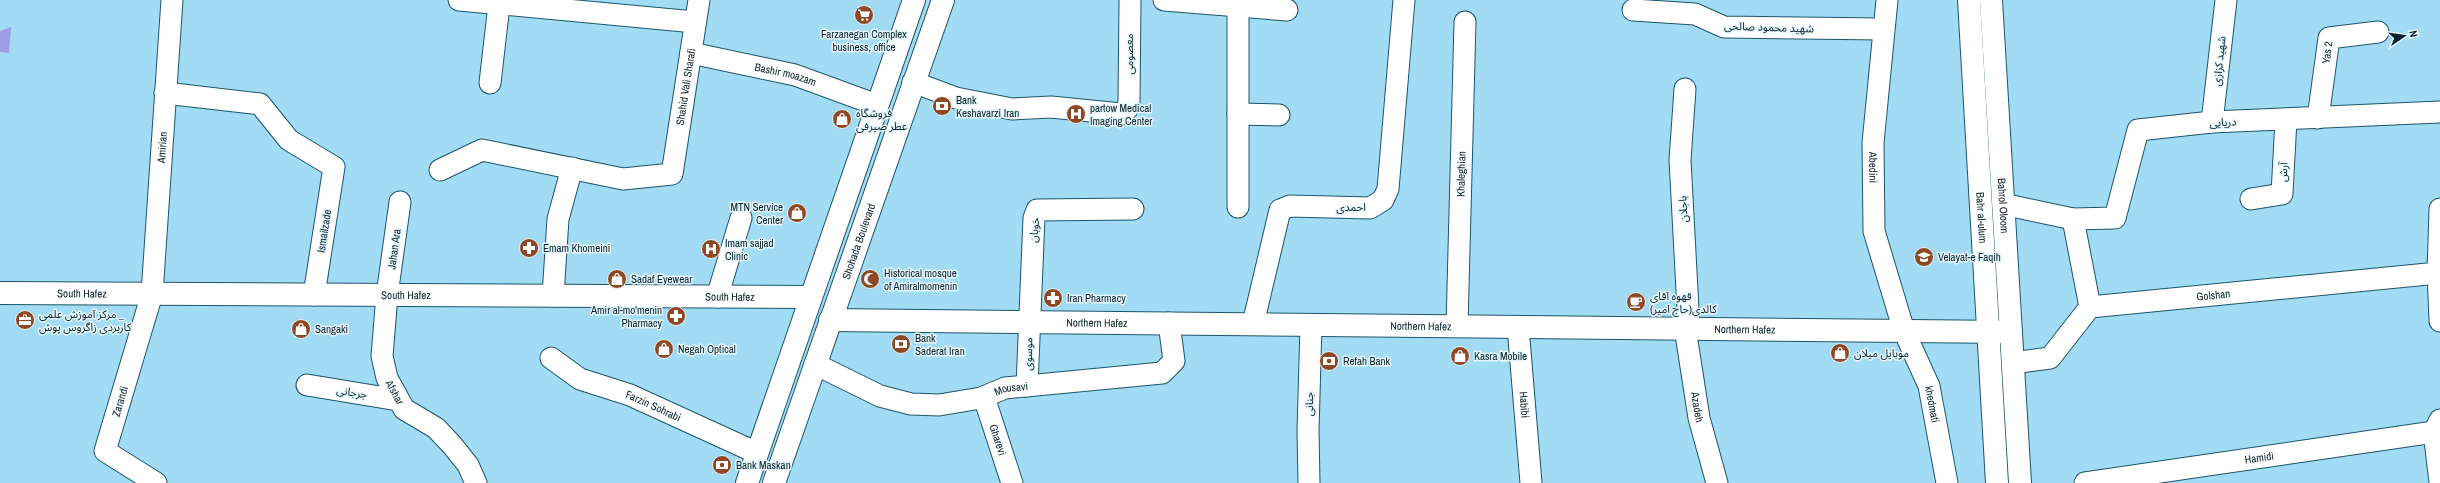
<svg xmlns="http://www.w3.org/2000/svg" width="2440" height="483" font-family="'Archivo Narrow','Noto Sans Arabic',sans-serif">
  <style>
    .green { fill: #9f9be4 }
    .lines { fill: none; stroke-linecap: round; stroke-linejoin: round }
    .minor-casing { stroke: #1b556a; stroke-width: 23 }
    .secondary-casing { stroke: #1b556a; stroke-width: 24 }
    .minor { stroke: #fff; stroke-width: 21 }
    .secondary { stroke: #fff; stroke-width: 22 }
    .labels { text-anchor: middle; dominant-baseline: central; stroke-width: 3; stroke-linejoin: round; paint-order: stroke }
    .street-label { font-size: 11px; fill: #0a222b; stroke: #e5f6fd }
    .poi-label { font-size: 11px; fill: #0a222b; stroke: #e5f6fd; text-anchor: start }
  </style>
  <rect width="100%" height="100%" fill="#a1dcf4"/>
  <polygon class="green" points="11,27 9,53 0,52 0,31"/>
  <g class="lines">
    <defs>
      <g id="minor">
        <polyline points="459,0 695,22"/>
        <polyline points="1164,0 1287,10"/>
        <path id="s1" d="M1887 0 1873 143 1874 231 1904 331 1929 386 1947 483"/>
        <polyline points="1633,10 1695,14 1724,27 1883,29"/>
        <path id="s2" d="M691 53 795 75 877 105"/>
        <polyline points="913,82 956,98 1012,109 1051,107 1121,114 1127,109 1129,102 1130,0"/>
        <polyline points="490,83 499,5"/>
        <polyline points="1685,89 1680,160 1689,328"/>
        <polyline points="165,93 260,104 289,140 334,167 314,295"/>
        <polyline points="1238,114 1279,115"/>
        <path id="s3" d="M2318 118 2329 38 2378 32"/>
        <polyline points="2212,122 2226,0"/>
        <path id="s4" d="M440 170 482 150 623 179 672 174 699 0"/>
        <polyline points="2251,199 2282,194 2286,119"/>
        <path id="s5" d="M400 202 387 295 382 356 387 378 404 409 436 428 452 445 468 465 476 483"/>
        <polyline points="2003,204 2073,219 2115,218 2138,130 2212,122 2440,112"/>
        <polyline points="1238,207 1238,7"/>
        <polyline points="2440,209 2438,273 2440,321"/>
        <polyline points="2073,219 2090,307"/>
        <polyline points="553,296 558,219 572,168"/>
        <polyline points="717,297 741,218"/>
        <polyline points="1253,324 1280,210 1290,206 1370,208 1383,200 1388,189 1404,0"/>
        <path id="s6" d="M1457 326 1465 22"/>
        <path id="s7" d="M1518 327 1531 483"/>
        <path id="s8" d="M1685 328 1699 418 1717 483"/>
        <path id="s9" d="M551 358 580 379 630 395 757 453"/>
        <path id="s10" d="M2013 363 2050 358 2090 307 2438 273"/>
        <path id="s11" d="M815 364 880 396 911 404 939 405 981 398 1005 388 1162 373 1174 361 1169 323"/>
        <polyline points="307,385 398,400"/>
        <polyline points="1027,386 1034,218 1037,210 1133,209"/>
        <path id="s12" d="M984 397 1012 483"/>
        <polyline points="2440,420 2434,432 2440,482"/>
        <path id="s13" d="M156 483 105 451 152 294 172 0"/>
        <polyline points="1309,483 1308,431 1311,325"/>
        <path id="s14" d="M2085 483 2434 432"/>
      </g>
      <g id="secondary">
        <path id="s15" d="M1969 0 1997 483"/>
        <path id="s16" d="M1991 0 2020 483"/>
        <path id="s17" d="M0 293 811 297"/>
        <path id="s18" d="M830 320 2011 332"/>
        <polyline points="747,483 914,0"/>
        <path id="s19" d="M774 483 943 0"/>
      </g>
    </defs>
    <use href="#minor" class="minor-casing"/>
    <use href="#secondary" class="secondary-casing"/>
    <use href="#minor" class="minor"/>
    <use href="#secondary" class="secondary"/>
  </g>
  <defs>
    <symbol id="supermarket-disc" viewBox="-11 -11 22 22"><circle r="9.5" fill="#8f4824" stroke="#e5f6fd"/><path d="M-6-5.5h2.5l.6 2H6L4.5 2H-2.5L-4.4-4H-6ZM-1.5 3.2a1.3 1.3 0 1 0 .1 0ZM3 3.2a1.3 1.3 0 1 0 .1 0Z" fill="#fff"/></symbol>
    <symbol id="bank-disc" viewBox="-11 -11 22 22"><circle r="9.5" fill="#8f4824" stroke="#e5f6fd"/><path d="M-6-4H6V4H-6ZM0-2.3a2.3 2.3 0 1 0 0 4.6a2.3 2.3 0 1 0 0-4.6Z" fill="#fff"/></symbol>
    <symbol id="hospital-disc" viewBox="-11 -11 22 22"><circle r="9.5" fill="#8f4824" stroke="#e5f6fd"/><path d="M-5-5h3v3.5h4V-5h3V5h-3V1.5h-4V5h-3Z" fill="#fff"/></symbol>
    <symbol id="shop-disc" viewBox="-11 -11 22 22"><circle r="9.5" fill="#8f4824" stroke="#e5f6fd"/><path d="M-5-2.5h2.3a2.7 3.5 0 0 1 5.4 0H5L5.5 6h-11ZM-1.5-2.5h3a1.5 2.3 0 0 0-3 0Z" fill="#fff"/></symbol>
    <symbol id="pharmacy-disc" viewBox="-11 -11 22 22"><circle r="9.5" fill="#8f4824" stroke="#e5f6fd"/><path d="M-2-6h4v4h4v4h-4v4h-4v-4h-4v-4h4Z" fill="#fff"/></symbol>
    <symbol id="school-disc" viewBox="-11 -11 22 22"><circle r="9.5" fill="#8f4824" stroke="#e5f6fd"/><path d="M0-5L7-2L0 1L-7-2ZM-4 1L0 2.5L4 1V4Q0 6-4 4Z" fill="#fff"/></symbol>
    <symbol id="mosque-disc" viewBox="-11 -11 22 22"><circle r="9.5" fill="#8f4824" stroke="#e5f6fd"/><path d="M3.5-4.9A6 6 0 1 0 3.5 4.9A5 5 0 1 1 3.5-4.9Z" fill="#fff"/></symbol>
    <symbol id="cafe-disc" viewBox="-11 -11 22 22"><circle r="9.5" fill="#8f4824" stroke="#e5f6fd"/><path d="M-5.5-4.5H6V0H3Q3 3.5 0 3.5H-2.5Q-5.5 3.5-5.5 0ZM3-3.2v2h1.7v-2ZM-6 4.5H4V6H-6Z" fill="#fff"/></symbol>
    <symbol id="office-disc" viewBox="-11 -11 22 22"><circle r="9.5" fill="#8f4824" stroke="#e5f6fd"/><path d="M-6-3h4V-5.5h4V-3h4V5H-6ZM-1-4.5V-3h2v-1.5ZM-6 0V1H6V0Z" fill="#fff"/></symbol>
  </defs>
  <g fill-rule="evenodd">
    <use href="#supermarket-disc" x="853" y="4" width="22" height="22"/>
    <use href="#bank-disc" x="931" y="95" width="22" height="22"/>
    <use href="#hospital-disc" x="1065" y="103" width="22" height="22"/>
    <use href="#shop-disc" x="831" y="108" width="22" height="22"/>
    <use href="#shop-disc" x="786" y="202" width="22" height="22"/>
    <use href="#pharmacy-disc" x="518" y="237" width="22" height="22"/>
    <use href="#hospital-disc" x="700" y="238" width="22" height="22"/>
    <use href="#school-disc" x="1913" y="246" width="22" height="22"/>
    <use href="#shop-disc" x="606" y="268" width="22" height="22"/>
    <use href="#mosque-disc" x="859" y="268" width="22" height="22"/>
    <use href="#pharmacy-disc" x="1042" y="287" width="22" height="22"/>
    <use href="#cafe-disc" x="1625" y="291" width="22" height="22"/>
    <use href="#pharmacy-disc" x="665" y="305" width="22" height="22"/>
    <use href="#office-disc" x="14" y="309" width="22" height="22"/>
    <use href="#shop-disc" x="290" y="318" width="22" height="22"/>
    <use href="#bank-disc" x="890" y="333" width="22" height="22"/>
    <use href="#shop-disc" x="653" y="338" width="22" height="22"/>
    <use href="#shop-disc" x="1829" y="342" width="22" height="22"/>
    <use href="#shop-disc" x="1449" y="345" width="22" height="22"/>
    <use href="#bank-disc" x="1318" y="350" width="22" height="22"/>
    <use href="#bank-disc" x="711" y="454" width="22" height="22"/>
  </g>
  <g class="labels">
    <g class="street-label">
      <text transform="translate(1769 27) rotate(2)">شهید محمود صالحی</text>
      <text transform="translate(1129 54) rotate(-90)">معصومی</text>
      <text stroke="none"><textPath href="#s3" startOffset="66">Yas 2</textPath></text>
      <text transform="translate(2219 61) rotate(-84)">شهید کزازی</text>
      <text stroke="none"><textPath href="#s2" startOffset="97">Bashir moazam</textPath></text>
      <text stroke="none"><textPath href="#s4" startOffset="328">Shahid Vali Sharafi</textPath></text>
      <text transform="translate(2223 122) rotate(-3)">دریایی</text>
      <text stroke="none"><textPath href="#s13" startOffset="371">Amirian</textPath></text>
      <text stroke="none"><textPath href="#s1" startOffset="168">Abedini</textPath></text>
      <text transform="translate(2283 172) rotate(-87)">آرش</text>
      <text stroke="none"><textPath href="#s6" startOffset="152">Khaleghian</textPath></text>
      <text stroke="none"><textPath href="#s16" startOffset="206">Bahrol Oloom</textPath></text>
      <text x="1351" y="207">احمدی</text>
      <text transform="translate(1683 209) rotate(-93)">باجلان</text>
      <text stroke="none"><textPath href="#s15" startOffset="218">Bahr al-ulum</textPath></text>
      <text transform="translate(1034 230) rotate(-84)">خوبان</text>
      <text transform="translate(324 231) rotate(-81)">Ismailzade</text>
      <text stroke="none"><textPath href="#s19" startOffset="256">Shohada Boulevard</textPath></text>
      <text transform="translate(394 249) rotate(-82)">Jahan Ara</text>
      <text stroke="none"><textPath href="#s17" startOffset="82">South Hafez</textPath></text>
      <text stroke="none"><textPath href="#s17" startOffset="406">South Hafez</textPath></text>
      <text stroke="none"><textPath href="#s10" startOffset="226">Golshan</textPath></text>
      <text stroke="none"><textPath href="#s17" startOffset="730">South Hafez</textPath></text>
      <text stroke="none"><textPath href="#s18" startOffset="267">Northern Hafez</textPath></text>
      <text stroke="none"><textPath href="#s18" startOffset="591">Northern Hafez</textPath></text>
      <text stroke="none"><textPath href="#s18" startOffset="915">Northern Hafez</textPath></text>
      <text transform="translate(1028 354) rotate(-89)">موسوی</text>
      <text stroke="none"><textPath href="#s11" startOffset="207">Mousavi</textPath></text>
      <text transform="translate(352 392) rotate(9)">جرجانی</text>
      <text stroke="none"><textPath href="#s5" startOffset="194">Afshar</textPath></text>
      <text stroke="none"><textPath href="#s13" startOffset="112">Zarandi</textPath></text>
      <text transform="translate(1309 404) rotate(-89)">جنانی</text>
      <text stroke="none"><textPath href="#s7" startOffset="78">Habibi</textPath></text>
      <text stroke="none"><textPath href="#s1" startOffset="415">khedmati</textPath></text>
      <text stroke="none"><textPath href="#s9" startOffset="114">Farzin Sohrabi</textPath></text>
      <text stroke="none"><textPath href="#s8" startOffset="80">Azadeh</textPath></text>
      <text stroke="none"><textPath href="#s12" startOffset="45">Gharevi</textPath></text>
      <text stroke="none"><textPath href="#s14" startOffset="176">Hamidi</textPath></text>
    </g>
    <g class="poi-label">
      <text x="864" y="34" text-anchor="middle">Farzanegan Complex<tspan x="864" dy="13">business, office</tspan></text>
      <text x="956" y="100">Bank<tspan x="956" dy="13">Keshavarzi Iran</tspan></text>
      <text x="1090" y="108">partow Medical<tspan x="1090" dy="13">Imaging Center</tspan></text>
      <text x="856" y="113">فروشگاه<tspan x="856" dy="13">عطر صیرفی</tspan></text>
      <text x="783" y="207" text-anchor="end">MTN Service<tspan x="783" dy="13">Center</tspan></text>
      <text x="725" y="243">Imam sajjad<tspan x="725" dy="13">Clinic</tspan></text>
      <text x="543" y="248">Emam Khomeini</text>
      <text x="1938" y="257">Velayat-e Faqih</text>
      <text x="884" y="273">Historical mosque<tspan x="884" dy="13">of Amiralmomenin</tspan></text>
      <text x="631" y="279">Sadaf Eyewear</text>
      <text x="1650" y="296">قهوه آقای<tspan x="1650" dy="13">کالدی(حاج امیر)</tspan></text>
      <text x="1067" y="298">Iran Pharmacy</text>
      <text x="662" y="310" text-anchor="end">Amir al-mo'menin<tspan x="662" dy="13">Pharmacy</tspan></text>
      <text x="39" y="314">مرکز آموزش علمی _<tspan x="39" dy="13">کاربردی زاگروس پوش</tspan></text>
      <text x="315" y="329">Sangaki</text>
      <text x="915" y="338">Bank<tspan x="915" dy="13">Saderat Iran</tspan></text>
      <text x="678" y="349">Negah Optical</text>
      <text x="1854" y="353">موبایل میلان</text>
      <text x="1474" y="356">Kasra Mobile</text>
      <text x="1343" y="361">Refah Bank</text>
      <text x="736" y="465">Bank Maskan</text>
    </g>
  </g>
  <g transform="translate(2404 36) rotate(77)" stroke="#e5f6fd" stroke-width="3" paint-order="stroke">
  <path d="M0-3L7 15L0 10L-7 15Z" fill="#0a222b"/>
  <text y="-6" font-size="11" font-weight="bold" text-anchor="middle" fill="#0a222b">N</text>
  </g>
</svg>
